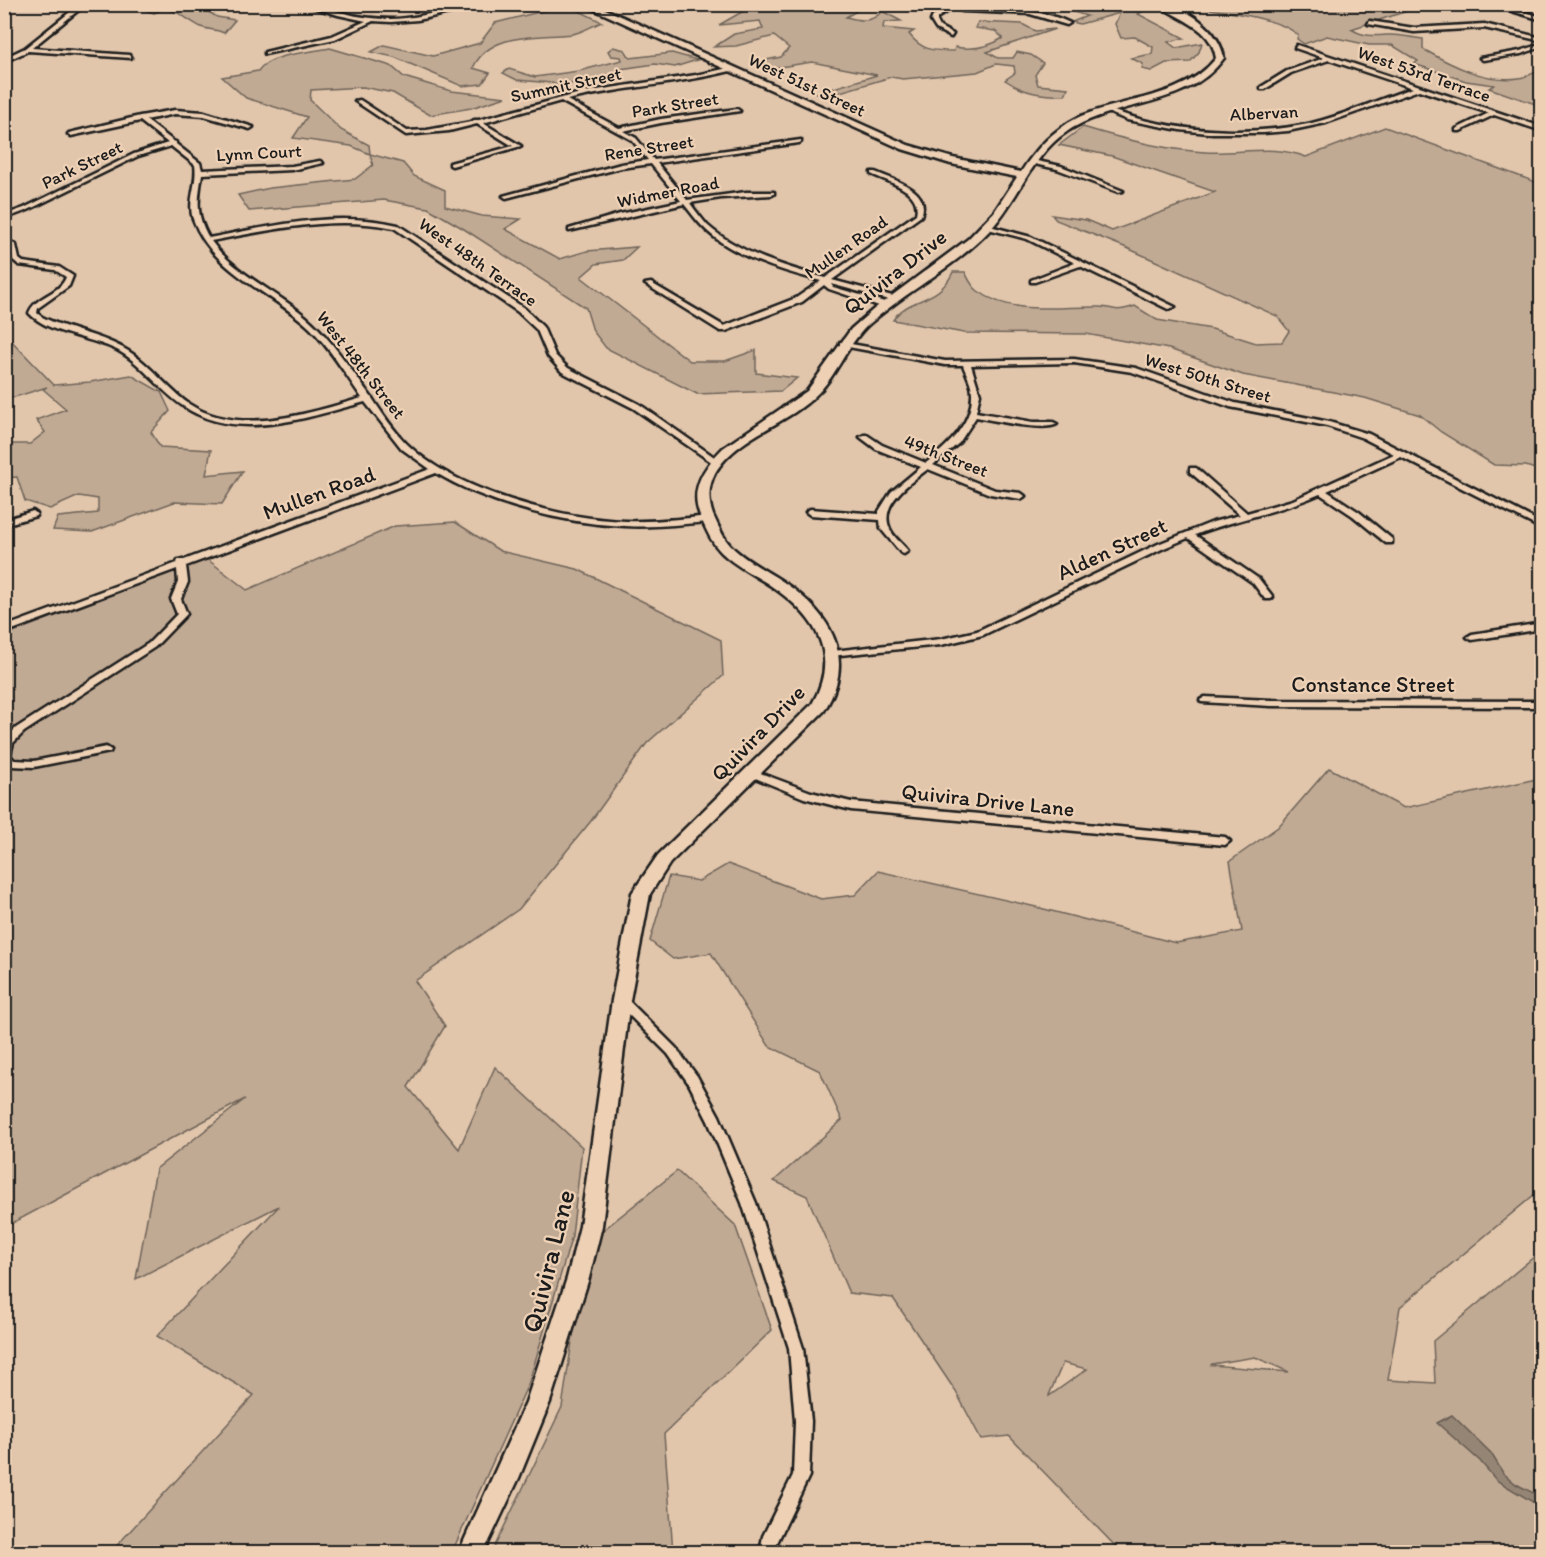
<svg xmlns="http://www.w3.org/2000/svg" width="1546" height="1557" font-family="Itim,sans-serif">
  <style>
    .green { fill: #c1aa94; stroke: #6e6358; stroke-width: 1.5; fill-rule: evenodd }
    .water { fill: #958574; stroke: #655b51; stroke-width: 1.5 }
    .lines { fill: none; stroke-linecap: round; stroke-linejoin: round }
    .street-casing { stroke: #1c1c1c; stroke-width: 5 }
    .secondary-casing { stroke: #1c1c1c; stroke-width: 5 }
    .street { fill: #eed1b5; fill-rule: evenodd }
    .secondary { fill: #eed1b5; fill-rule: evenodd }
    .labels { text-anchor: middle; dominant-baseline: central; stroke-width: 4.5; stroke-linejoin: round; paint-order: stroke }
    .far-street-label { font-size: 18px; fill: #1c1c1c; stroke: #eed1b5 }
    .street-label { font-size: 22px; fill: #1c1c1c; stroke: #eed1b5 }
    .near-street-label { font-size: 27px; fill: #1c1c1c; stroke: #eed1b5 }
  </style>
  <rect width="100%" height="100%" fill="#e1c6ac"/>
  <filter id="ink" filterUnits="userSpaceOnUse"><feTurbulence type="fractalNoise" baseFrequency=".0167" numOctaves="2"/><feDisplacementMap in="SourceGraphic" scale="12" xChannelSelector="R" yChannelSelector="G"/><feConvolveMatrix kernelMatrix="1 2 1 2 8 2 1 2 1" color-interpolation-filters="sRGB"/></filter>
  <g filter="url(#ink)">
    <g class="green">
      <path d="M129 5H197L217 17 235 20 224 33C216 29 208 30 201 27 184 19 173 3 154 13Z"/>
      <path d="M567 5 602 22C593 25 582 33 572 34 539 38 490 31 473 68L490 73 482 84 462 86 394 57 371 52 384 45 433 56 480 43 495 23Z"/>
      <path d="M715 5 827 4 858 10 846 17C860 21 872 23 882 11L901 21 884 22 883 28 914 31 909 34C922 51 934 51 954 51L955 47C972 50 989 47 1003 38L995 31 975 28 978 22 1022 24 1035 31 1055 29 987 52 998 58H1013L1017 52 1031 55 1043 63 1035 75 1038 85 1068 88 1065 95C1042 96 1024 93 1005 80L1015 73 1014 66 996 64 977 72 903 79 891 77 823 97 817 93 877 75 812 62 774 68 756 62 781 57 789 48 774 36 736 46 714 47 734 34 763 29 760 21 719 25 754 5Z"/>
      <polygon points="1050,5 1147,5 1148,8 1138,14 1184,38 1168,42 1176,48 1202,43 1199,52 1190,62 1166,63 1151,71 1142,69 1143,64 1131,58 1152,54 1153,47 1135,37 1121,38 1115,24 1120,13 1080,24 1072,22 1087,16"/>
      <path d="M1169 5H1426L1351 29C1364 37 1374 36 1388 35 1399 34 1412 38 1423 39V49C1451 65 1486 83 1519 78 1526 77 1534 73 1541 70V106L1489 88 1494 85 1466 81 1414 64 1418 61 1392 45H1369L1327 36 1304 44 1297 39 1298 35C1282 19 1225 11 1202 8 1192 6 1179 9 1169 5Z"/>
      <polygon points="613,47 625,50 630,58 672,53 697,60 675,67 655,64 620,69 603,78 558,86 552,83 517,80 503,73 509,69 535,77 579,71 622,60 621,57 611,56 608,51"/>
      <path d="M330 48 391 66 404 77 451 91 506 97 471 108 430 115 393 93 363 87 311 90 310 100 341 130 369 145 370 154 403 163 414 176 445 190V206L482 216 521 219 505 229 560 259 587 251 637 247 623 260 596 264 581 277 690 361H725L756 350V373L797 378 781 391 697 394 606 348 593 331 586 308 464 229 428 208 384 200 249 211 238 195 270 188 355 179 373 165 370 154 351 146 293 138 307 117 246 98 222 77 258 71C269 54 310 52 330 48Z"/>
      <path d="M1083 127C1122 139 1164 150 1205 152 1240 154 1274 144 1306 157L1385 127 1541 184V471L1526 466 1494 465 1441 432 1420 415 1365 398 1243 375 1169 349 1086 334 964 333 893 320C907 297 939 304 953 272H965C968 278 972 287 978 291 1012 316 1061 306 1099 307 1118 308 1113 313 1135 306L1157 320 1212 329 1256 343 1282 342 1289 331 1277 316 1127 248 1056 220 1052 215 1086 220 1112 231 1215 192 1112 156 1059 145Z"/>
      <polygon points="4,333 54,385 90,382 131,375 161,392 170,411 151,432 160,447 211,450 206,475 243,471 222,504 174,502 92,532 53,530 58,517 98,513 98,499 79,496 50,509 25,501 17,477 5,478 5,444 30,444 45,432 36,420 66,409 43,389 47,387 5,400"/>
      <polygon points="455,522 500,551 577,569 721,640 723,676 647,743 591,821 519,909 415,981 445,1026 408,1087 459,1149 495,1067 582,1147 572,1236 529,1382 452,1552 111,1552 254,1395 157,1336 279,1206 136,1279 156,1169 245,1099 5,1227 5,635 207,559 247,590 395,526"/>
      <path d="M1329 768 1404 808 1541 778V1189L1400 1307 1388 1380 1435 1383 1433 1341 1541 1251V1552H1121L1009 1436 981 1439 956 1392 893 1298 849 1293 807 1196 774 1181 842 1120 820 1071 769 1046 711 953 673 959 650 941 669 876 699 881 728 864 821 899 855 895 878 871 1036 907 1176 943 1242 931 1230 861 1278 827ZM1255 1357 1289 1372 1211 1365 1212 1364ZM1063 1363 1087 1369 1049 1396V1395Z"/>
      <polygon points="677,1171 735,1225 772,1330 664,1434 673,1552 492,1552 562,1407 587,1243"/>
    </g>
    <polygon class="water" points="1452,1415 1491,1453 1503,1473 1516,1484 1541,1497 1541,1507 1496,1480 1480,1461 1437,1423"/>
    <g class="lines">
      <defs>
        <g id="street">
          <polygon points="80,4 86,4 32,48 129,55 131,58 28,51 4,62 4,58 25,48"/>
          <path d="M303 4C317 4 330 10 344 13 359 17 375 19 391 19 424 19 457 4 488 4L418 20 391 22 373 21 335 39 265 54V52L332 36 366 21 338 15Z"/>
          <path d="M941 4C949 4 956 7 964 8 1000 12 1037 6 1070 23L1067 25 1030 14 963 11 953 8 937 18V21L940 27 953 34 951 37 936 29 931 21 933 16 948 7Z"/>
          <polygon points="1488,4 1497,4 1542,17 1542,20"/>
          <polygon points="1370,21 1414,28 1484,24 1542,38 1542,41 1484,28 1414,32 1368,24"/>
          <polygon points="1542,44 1542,47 1521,54 1483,60 1480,58 1520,51"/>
          <path d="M1297 45 1542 127V131L1494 115 1460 131H1456V129L1489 113 1419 90 1326 123 1288 131 1263 133H1208L1180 130 1127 120 1105 111 1108 109C1123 114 1137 119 1152 122 1202 133 1258 134 1308 124 1344 116 1378 99 1413 88L1329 60 1291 73 1265 89H1261V87L1287 71 1324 58 1295 48Z"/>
          <path d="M733 67 736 69 735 70C679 84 622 87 567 100L619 128 661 119 737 109 740 111 661 123 623 131 636 138 654 160 801 140V142L799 143 657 163 687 200 746 192H774V194L772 195 721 198 690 203C695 210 701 218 707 225 738 253 786 267 825 278L916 214C922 190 888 182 871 174V172H875C894 180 932 190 921 216L832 280 896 297 897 299 893 301 831 284 833 287 888 303V307H882L829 289 824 285 802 302 726 331H720L645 284 651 283 724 326 796 298 821 281C782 271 730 256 702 226 695 219 690 211 684 204L569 231V229L620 214 681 201 651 164 621 168 506 198 503 196 621 164 648 160 632 140 561 101 483 123 521 146 452 166 450 165V163L513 146 477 124 449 131 406 135 355 101 360 100 407 131 427 130 471 122 474 120H479L584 92 696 75Z"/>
          <path d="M175 110 204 112 253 127 250 129 204 116 175 114 146 120 173 141 176 142V144L200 163 202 170 292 166 320 161 323 163 292 170 202 174C198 200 195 213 209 238 271 226 336 210 398 225L524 308 543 327 555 355 568 368 639 404 720 461 719 463H713L633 408 562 372 548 356 537 330 518 312 394 228C333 215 271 230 211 241 239 279 285 294 317 327 337 348 355 375 372 398 382 413 393 430 407 444 455 491 560 519 626 521 654 522 681 519 708 516L712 519 708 522C680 524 653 528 625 526 564 524 488 504 436 473L186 566 188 582 181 599 187 614 185 616 155 647 24 732 13 743 10 755 14 760 34 761 106 747 111 750 110 752 34 767 11 766C1 763 4 749 4 740L16 728 149 643 177 614 171 599 178 582 177 569 4 633V627L177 563 178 560H184L430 469 402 449 365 402C309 417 236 443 183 406 159 390 143 364 117 350 91 337 48 334 29 313 35 296 60 294 66 277L55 270 19 265 13 260 11 247 4 243V238L16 245 19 259 23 262 59 267 73 276 69 286 38 308 37 313 42 317C68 330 97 334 123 348 149 362 165 387 189 404 240 437 309 413 362 398 346 375 330 348 310 328 271 291 213 273 193 219 187 201 198 183 195 165L171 146 138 156 28 210 4 219V215L24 208 134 154 168 143 140 121 71 136 68 134 69 133 140 116Z"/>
          <polygon points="1032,160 1061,166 1123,191 1118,192 1057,169 1030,163 1029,162"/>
          <polygon points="986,225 1031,237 1175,307 1168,309 1080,266 1035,282 1031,282 1031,280 1075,263 1027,239 984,228 983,227"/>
          <path d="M840 342 945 361 1074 359 1136 368 1235 403 1329 422 1369 434 1542 523V529L1401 457 1327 491 1359 512 1392 539V543H1386L1353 516 1320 494C1280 512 1236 519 1195 535L1259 579 1273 597 1271 599H1265L1253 583 1188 538 1164 548 983 635 941 645 830 656 828 654 833 651 941 639 977 631 1158 544 1213 522 1240 515 1190 472V468H1196L1247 513 1293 500 1394 454 1363 438 1327 426 1230 407 1132 372 1074 363 971 365 980 394 976 412 1033 422H1053L1057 424C1044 432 993 420 976 417L959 443 933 465 995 490 1021 493 1025 496 1021 499 990 494 928 469C911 482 878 504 890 529 893 537 903 544 908 551L904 554 901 553 881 529 880 520 810 515 806 512 810 509 879 514V511L891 492 921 467 876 449 860 437 864 435H867L882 445 926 463C949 445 973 423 972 393 972 383 966 374 963 365H945L843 346H840Z"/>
          <polygon points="33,511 37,514 36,516 4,525 4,520"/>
          <polygon points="1542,623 1542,629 1472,640 1467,637 1472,634"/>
          <polygon points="1205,697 1271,700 1542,701 1542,707 1271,706 1201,702 1200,700"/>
          <polygon points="752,770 811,792 851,802 1225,837 1230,841 1225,845 851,810 804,798 748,775 747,773"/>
          <polygon points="621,995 625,997 676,1048 697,1076 719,1116 756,1203 803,1348 811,1421 809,1476 777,1543 776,1552 760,1552 763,1536 793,1475 795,1421 789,1348 742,1203 708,1121 689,1084 668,1054 617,1003 615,1000 617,997"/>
        </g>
        <path id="secondary" d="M582 4H594L908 145 953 158 1021 172C1035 150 1053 130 1077 118 1123 97 1183 100 1216 58 1211 26 1180 21 1157 4 1185 4 1220 30 1224 58 1187 109 1117 99 1068 131 1032 154 1019 199 990 230 954 268 906 291 867 326 846 346 837 376 815 396 786 425 737 436 715 473 708 486 708 501 713 515 718 525 722 536 730 545 744 560 764 569 782 581 830 613 858 657 824 711L670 863 650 894 630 1000 602 1226 589 1278 550 1402 519 1478 484 1552H459L526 1402 567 1278 580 1226 612 1000 632 893 658 855 812 704C840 655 817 618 774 588 757 576 736 567 721 552 711 542 706 529 700 516 689 489 704 467 723 448L807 391 851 329 874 309 968 239 994 212 1017 177 951 164 902 149Z"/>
      </defs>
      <use href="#street" class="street-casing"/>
      <use href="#secondary" class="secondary-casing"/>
      <use href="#street" class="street"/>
      <use href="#secondary" class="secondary"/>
    </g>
  </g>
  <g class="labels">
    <g class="far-street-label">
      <text transform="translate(1424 74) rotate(19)">West 53rd Terrace</text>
      <text transform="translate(566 85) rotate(-12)">Summit Street</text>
      <text transform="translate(807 85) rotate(25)">West 51st Street</text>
      <text transform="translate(675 105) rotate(-9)">Park Street</text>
      <text transform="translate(1264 113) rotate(-3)">Albervan</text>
      <text transform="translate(649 148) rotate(-9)">Rene Street</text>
      <text transform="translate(259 153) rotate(-3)">Lynn Court</text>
      <text transform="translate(82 165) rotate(-26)">Park Street</text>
      <text transform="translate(668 192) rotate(-11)">Widmer Road</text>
      <text transform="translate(846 247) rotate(-35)">Mullen Road</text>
      <text transform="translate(478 262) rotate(35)">West 48th Terrace</text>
      <text transform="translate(361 365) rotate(52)">West 48th Street</text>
      <text transform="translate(1208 378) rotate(17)">West 50th Street</text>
      <text transform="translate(946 456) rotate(21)">49th Street</text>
    </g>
    <g class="street-label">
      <text transform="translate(895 272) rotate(-38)">Quivira Drive</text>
      <text transform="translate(319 493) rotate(-20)">Mullen Road</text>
      <text transform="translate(1112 549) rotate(-25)">Alden Street</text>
      <text x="1373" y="684">Constance Street</text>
      <text transform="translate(758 733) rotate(-46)">Quivira Drive</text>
      <text transform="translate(988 800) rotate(6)">Quivira Drive Lane</text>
    </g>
    <g class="near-street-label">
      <text transform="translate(548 1261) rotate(-76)">Quivira Lane</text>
    </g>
  </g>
  <rect width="1546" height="1557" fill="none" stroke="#eed1b5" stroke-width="24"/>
  <rect x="12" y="12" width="1522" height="1533" fill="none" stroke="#1c1c1c" stroke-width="2" filter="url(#ink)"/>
</svg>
